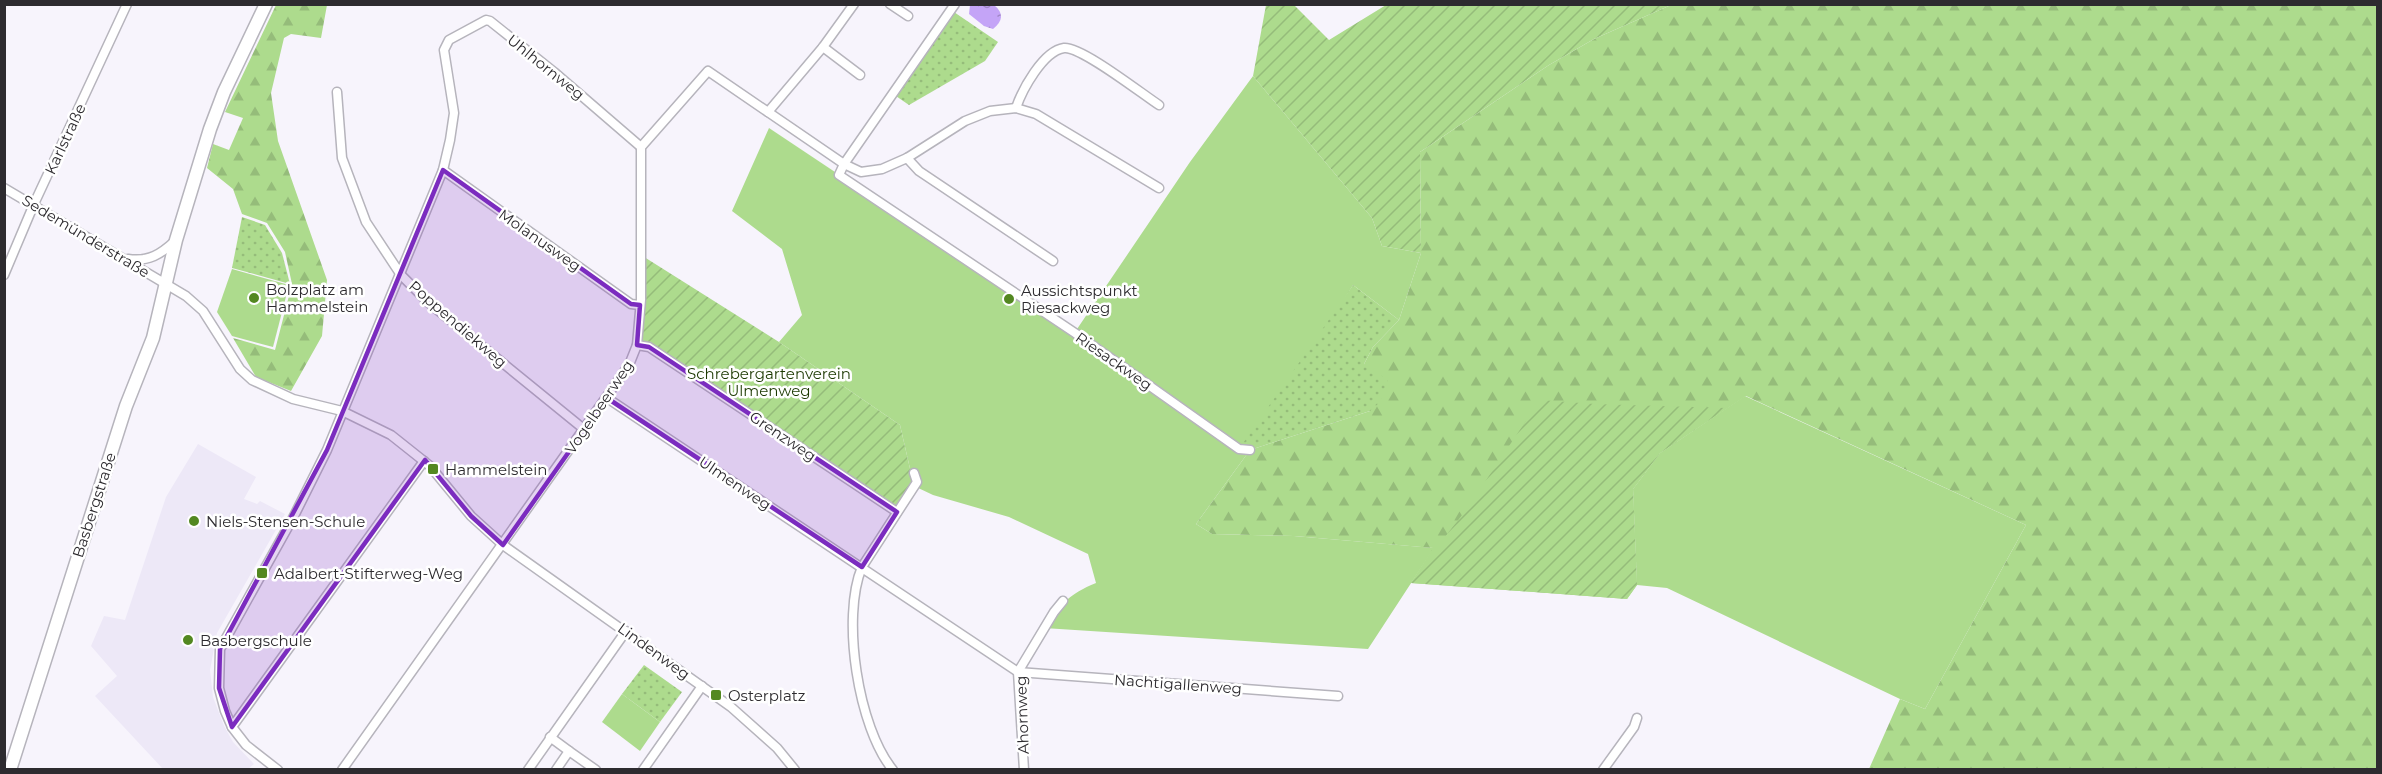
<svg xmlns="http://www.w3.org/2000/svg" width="2382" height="774" font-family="Montserrat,sans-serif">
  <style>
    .built { fill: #ede8f7 }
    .grass { fill: #addb8d }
    .forest { fill: url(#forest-firs) }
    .park { fill: url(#park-dots) }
    .garden { fill: url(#garden-furrows) }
    .water { fill: url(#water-ripples) }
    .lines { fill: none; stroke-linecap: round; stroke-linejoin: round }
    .street-casing { stroke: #b6b4bc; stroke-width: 11 }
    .secondary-casing { stroke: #b6b4bc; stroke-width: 15 }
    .street { stroke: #fff; stroke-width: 8 }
    .secondary { stroke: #fff; stroke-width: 12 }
    .marked { fill: #7b2cbf; fill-opacity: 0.2; stroke: #7b2cbf; stroke-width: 4.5; stroke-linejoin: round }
    .poi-dot { fill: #538821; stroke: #fff; stroke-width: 2 }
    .labels { text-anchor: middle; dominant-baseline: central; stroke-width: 5; stroke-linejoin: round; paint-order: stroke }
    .street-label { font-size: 15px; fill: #2d2b2f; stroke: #fff }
    .poi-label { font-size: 15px; fill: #2d2b2f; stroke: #fff; text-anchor: start }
    .park-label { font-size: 15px; fill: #1b3800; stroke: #fff }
  </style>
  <defs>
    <pattern id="forest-firs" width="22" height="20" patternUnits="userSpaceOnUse" patternTransform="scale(1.5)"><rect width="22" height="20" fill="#addb8d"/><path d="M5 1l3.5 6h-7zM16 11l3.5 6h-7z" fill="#95bc7a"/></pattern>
    <pattern id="park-dots" width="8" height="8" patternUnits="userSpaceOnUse" patternTransform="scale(1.5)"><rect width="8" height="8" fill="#addb8d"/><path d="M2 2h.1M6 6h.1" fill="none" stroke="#95bc7a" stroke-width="1.8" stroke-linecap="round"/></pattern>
    <pattern id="garden-furrows" width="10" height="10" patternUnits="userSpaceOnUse" patternTransform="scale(1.5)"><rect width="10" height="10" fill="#addb8d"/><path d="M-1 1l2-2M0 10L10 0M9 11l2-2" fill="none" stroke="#95bc7a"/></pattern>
    <pattern id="water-ripples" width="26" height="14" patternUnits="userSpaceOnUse" patternTransform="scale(1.5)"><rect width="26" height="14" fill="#c4a4f7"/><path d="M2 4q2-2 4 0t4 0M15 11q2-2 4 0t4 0" fill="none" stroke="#a086c8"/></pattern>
  </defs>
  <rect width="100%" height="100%" fill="#f7f4fc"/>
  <polygon class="built" points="198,444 256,477 244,499 257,504 260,501 285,514 217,633 210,670 213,697 224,726 233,742 254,764 248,769 163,769 95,696 117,676 91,646 104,616 125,620 166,497"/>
  <g class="grass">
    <path d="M1253 76 1372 218 1382 246 1421 253 1399 320 1353 285 1250 450 1196 524 1212 534 1294 536 1434 548 1368 649 1044 628C1061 604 1069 594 1096 583L1088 554 1009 517 933 495 914 486 900 425 779 342 802 315 782 249 732 211 769 128 1075 332 1190 162Z"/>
    <polygon points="232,269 289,285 273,347 232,336 217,312"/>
    <polygon points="1745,396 2026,525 1925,709 1900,699 1667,588 1637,585 1633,489 1660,453"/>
    <polygon points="622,694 660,722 640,751 602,722"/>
  </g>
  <g class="forest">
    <polygon points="276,5 327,5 321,38 291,34 284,38 271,93 278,141 327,280 322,336 291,391 256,377 233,338 275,350 292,284 285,252 267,223 242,214 233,189 207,168 213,144 229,150 243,118 225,112"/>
    <polygon points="1671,5 2377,5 2377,769 1869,769 1900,699 1925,709 2026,525 1746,396 1660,453 1633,489 1637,585 1627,599 1411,583 1433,548 1294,536 1212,534 1196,524 1250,450 1370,411 1364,364 1373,347 1399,320 1421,253 1420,152 1549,65 1594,39"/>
  </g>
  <g class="park">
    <polygon points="951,10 998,42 985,61 909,105 893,94"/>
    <polygon points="242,217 265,225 282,253 290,284 232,268"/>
    <polygon points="1353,285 1399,320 1373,347 1364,364 1388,380 1380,402 1370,411 1250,450 1239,449"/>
    <polygon points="644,665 682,692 660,722 622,694"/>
  </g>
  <g class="garden">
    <polygon points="1266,5 1294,5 1329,40 1386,5 1671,5 1594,39 1549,65 1420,152 1421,253 1382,246 1372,218 1253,76"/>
    <polygon points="641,255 779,342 900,425 914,486 897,512 649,347 637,345"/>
    <polygon points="1540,400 1595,404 1727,408 1660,453 1633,489 1637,585 1627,599 1411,583 1434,548 1437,547 1466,510"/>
  </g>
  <path class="water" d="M970 5H994C1004 13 1003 21 993 29L984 26 969 14Z"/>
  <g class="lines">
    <defs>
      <g id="street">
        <polyline points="890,4 908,16"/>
        <polyline points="955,4 844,164 839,175 1075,333 1239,449 1250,450"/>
        <polyline points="823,47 860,75"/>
        <polyline points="337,92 342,158 366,222 401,275 429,303 585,430"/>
        <path d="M1016 108C1022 90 1043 51 1064 48 1081 46 1142 94 1159 105"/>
        <polyline points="768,112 823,47 854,4"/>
        <polyline points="907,158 919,171 1053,261"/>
        <polyline points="443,170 631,304 640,305"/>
        <polyline points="4,188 186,296 203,311 240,369 252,380 293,399 342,411 391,435 430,466 471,516 503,545 731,707 777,748 795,770"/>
        <path d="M128 259C149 262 161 254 175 241"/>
        <polyline points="4,275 34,204 127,4"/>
        <polyline points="637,345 649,347 897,512"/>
        <polyline points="607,398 1018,672 1338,696"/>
        <polyline points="232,727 424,461"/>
        <polyline points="550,737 569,751 556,770"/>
        <polyline points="569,751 596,770"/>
        <polyline points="278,770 246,745 232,727 225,711 219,688 220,649 294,516 327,450 443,170 450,140 454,113 444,50 449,40 486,20 490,21 554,72 641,147"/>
        <polyline points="342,770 629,365 637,345 641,300 641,147 708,71 844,164 861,172 882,169 907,158 965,121 990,111 1016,108 1036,114 1159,188"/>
        <polyline points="528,770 626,631"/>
        <polyline points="643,770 702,686"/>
        <path d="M893 770C858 728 841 617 862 567L917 482 914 473"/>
        <polyline points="1024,770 1018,672 1054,612 1063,601"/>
        <polyline points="1603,770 1634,727 1637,718"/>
      </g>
      <polyline id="secondary" points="10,770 126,406 153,338 176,240 210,129 224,92 266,4"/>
    </defs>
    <use href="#street" class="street-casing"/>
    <use href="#secondary" class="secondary-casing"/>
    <use href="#street" class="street"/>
    <use href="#secondary" class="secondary"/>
  </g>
  <path class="marked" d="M443 170 631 304 640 305 637 345 649 347 897 512 862 567 607 398 503 545 471 516 425 460 232 727 219 688 220 649 327 450Z"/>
  <g class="poi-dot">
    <circle cx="254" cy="298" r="6"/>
    <circle cx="1009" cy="299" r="6"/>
    <rect x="427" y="463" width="12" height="12" rx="3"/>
    <circle cx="194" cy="521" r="6"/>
    <rect x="256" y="567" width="12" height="12" rx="3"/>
    <circle cx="188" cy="640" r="6"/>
    <rect x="710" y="689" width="12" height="12" rx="3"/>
  </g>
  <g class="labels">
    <g class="street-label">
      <text transform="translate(546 67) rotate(39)">Uhlhornweg</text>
      <text transform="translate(65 139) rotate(-65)">Karlstraße</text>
      <text transform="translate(86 236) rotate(31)">Sedemünderstraße</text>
      <text transform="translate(540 240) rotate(35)">Molanusweg</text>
      <text transform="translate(458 324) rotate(41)">Poppendiekweg</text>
      <text transform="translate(1114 361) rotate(35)">Riesackweg</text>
      <text transform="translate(599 407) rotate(-56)">Vogelbeerweg</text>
      <text transform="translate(783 436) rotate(34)">Grenzweg</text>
      <text transform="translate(735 483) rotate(34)">Ulmenweg</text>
      <text transform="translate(94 505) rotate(-72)">Basbergstraße</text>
      <text transform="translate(654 651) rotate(36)">Lindenweg</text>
      <text transform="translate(1178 684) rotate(4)">Nachtigallenweg</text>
      <text transform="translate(1022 715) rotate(-92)">Ahornweg</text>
    </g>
    <g class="poi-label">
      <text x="266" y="289">Bolzplatz am<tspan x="266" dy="17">Hammelstein</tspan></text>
      <text x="1021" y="290">Aussichtspunkt<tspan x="1021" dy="17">Riesackweg</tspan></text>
      <text x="445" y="469">Hammelstein</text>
      <text x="206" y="521">Niels-Stensen-Schule</text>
      <text x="274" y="573">Adalbert-Stifterweg-Weg</text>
      <text x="200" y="640">Basbergschule</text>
      <text x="728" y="695">Osterplatz</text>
    </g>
    <g class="park-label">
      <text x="769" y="373">Schrebergartenverein<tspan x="769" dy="17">Ulmenweg</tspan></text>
    </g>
  </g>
  <rect width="2382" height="774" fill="none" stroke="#2d2b2f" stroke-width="12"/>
</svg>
